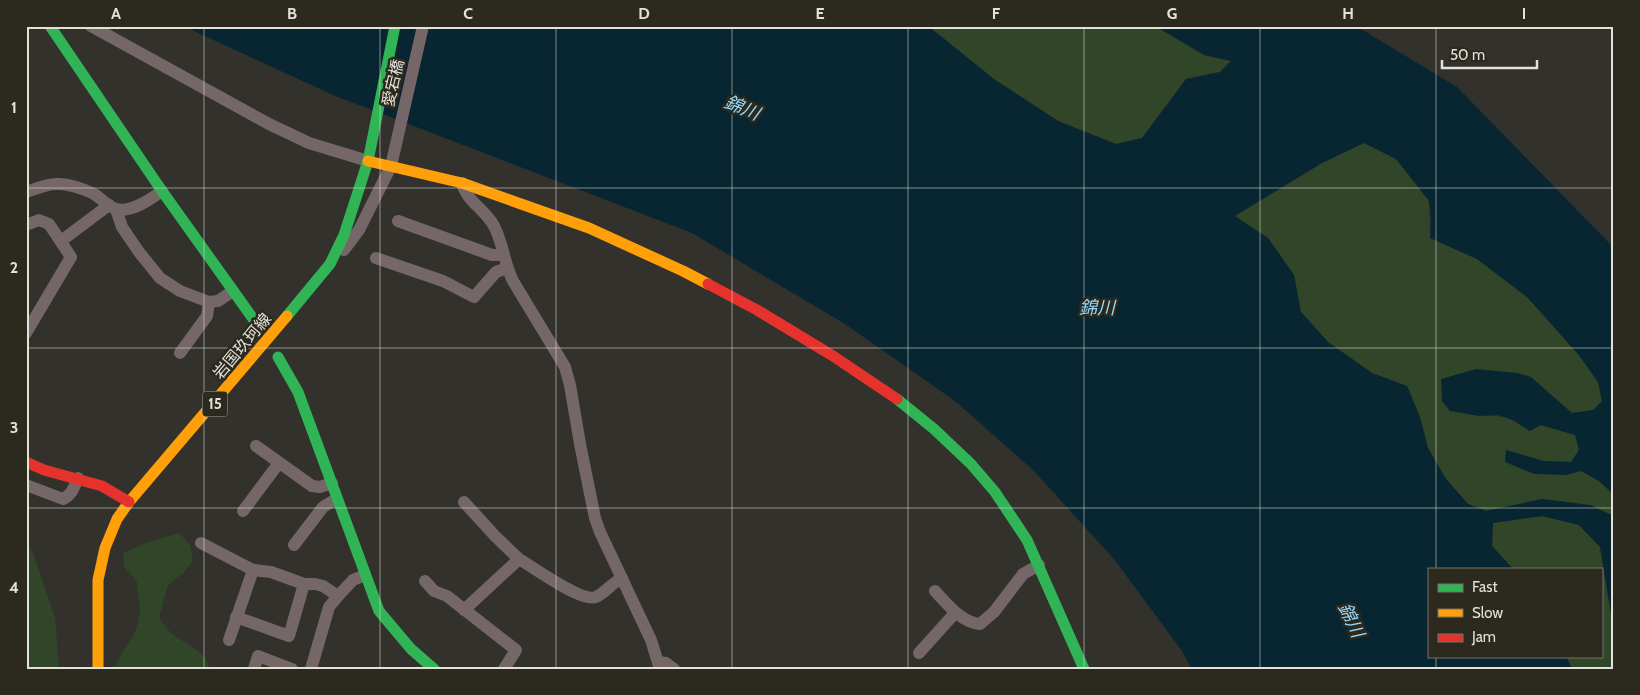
<svg xmlns="http://www.w3.org/2000/svg" width="1640" height="695" font-family="Cabin,'Noto Sans JP',sans-serif">
  <style>
    .green { fill: #314629 }
    .water { fill: #072632 }
    .lines { fill: none; stroke-linecap: round; stroke-linejoin: round }
    .street { stroke: #756768; stroke-width: 12 }
    .fast { stroke: #30b455; stroke-width: 11 }
    .slow { stroke: #ff9f0a; stroke-width: 11 }
    .jam { stroke: #e5322d; stroke-width: 11 }
    .grid { fill: none; stroke: #e3e1da; stroke-width: 1; stroke-opacity: 0.55 }
    .labels { text-anchor: middle; dominant-baseline: central; stroke-width: 5; stroke-linejoin: round; paint-order: stroke }
    .shield { fill: #2c291e; stroke: #acaaa2; stroke-width: 1 }
    .shield-label { font-size: 15px; font-weight: bold; fill: #e3e1da }
    .street-label { font-size: 16px; fill: #e3e1da; stroke: #2c291e }
    .water-label { font-size: 18px; font-style: italic; fill: #95dbff; stroke: #2c291e }
    .neatline { fill: none; stroke: #e3e1da; stroke-width: 2 }
    .grid-label { font-size: 16px; text-anchor: middle; font-weight: bold; fill: #e3e1da }
  </style>
  <rect width="100%" height="100%" fill="#32312c"/>
  <g class="green">
    <polygon points="920,26 1155,26 1204,55 1231,61 1220,72 1186,79 1142,138 1116,144 1058,121 994,79"/>
    <path d="M1364 143 1396 159 1429 201 1430 238 1477 259 1527 297 1578 354 1598 382 1602 401 1593 410 1572 413 1556 401 1479 416C1504 415 1510 418 1530 431L1540 425 1576 435 1579 450 1571 462 1543 461 1506 450 1505 462 1566 475 1581 471 1599 481 1614 495V516L1590 505 1542 499 1486 511 1468 504 1446 479 1428 448 1420 417 1407 386 1372 373 1328 342 1301 312 1294 275 1268 238 1234 216 1322 163Z"/>
    <polygon points="1542,516 1579,525 1600,547 1614,632 1614,669 1572,669 1566,656 1601,656 1601,569 1513,569 1492,546 1493,523"/>
    <path d="M179 533 190 545 193 561 184 572 168 585 159 618C163 623 167 629 172 634 185 644 205 650 210 669H116L115 666 136 630 140 611 137 582 124 566 123 553 148 542Z"/>
    <polygon points="26,541 33,553 55,618 59,669 26,669"/>
  </g>
  <polygon class="water" points="183,26 920,26 932,29 994,79 1058,121 1116,144 1142,138 1186,79 1220,72 1231,61 1204,55 1155,26 1356,26 1457,87 1614,248 1614,495 1599,481 1581,471 1566,475 1534,474 1505,462 1506,450 1543,461 1571,462 1579,450 1575,435 1541,425 1530,431 1513,420 1498,415 1479,416 1450,411 1442,401 1441,379 1476,369 1518,373 1531,377 1572,413 1593,410 1602,401 1598,382 1578,354 1527,297 1477,259 1430,238 1431,220 1429,201 1396,159 1364,143 1322,163 1235,216 1268,238 1294,275 1301,312 1328,342 1372,373 1407,386 1420,417 1428,448 1446,479 1468,504 1486,511 1542,499 1590,505 1614,516 1614,632 1600,547 1579,525 1542,516 1493,523 1492,546 1513,569 1429,569 1429,656 1566,656 1572,669 1192,669 1182,651 1114,559 1034,471 955,401 845,324 692,233 333,95"/>
  <g class="lines">
    <g class="street">
      <polyline points="91,26 269,124 309,143 368,161"/>
      <path d="M462 183C467 202 485 209 494 226 503 243 504 263 513 281L565 367 570 385 580 444 595 518 600 532 651 640 660 669"/>
      <path d="M26 192C35 189 47 184 56 184 67 183 84 189 94 194 101 198 107 206 116 209 131 213 151 199 162 191"/>
      <polyline points="116,209 122,227 139,252 160,278 180,291 209,302 218,301 233,291"/>
      <polyline points="398,221 492,255 503,255"/>
      <polyline points="26,225 39,220 49,224 71,257 26,333"/>
      <polyline points="61,241 109,205"/>
      <polyline points="344,250 359,230 391,166 423,26"/>
      <polyline points="376,258 443,281 474,297 496,272 507,268"/>
      <polyline points="180,353 207,316 209,302"/>
      <polyline points="256,446 312,486 320,487 332,483"/>
      <path d="M26 485 63 499C72 495 74 487 78 478"/>
      <polyline points="464,502 495,536 519,559"/>
      <polyline points="243,511 279,463"/>
      <polyline points="201,543 253,570"/>
      <polyline points="294,545 323,507 336,499"/>
      <polyline points="425,581 434,591 447,596 516,650 504,669"/>
      <path d="M935 591C948 605 961 622 980 624L994 612 1023 574 1039 565"/>
      <path d="M464 610 519 559C533 567 582 603 596 597 605 593 612 583 622 578"/>
      <polyline points="236,617 289,636 304,584"/>
      <polyline points="229,640 253,570 271,572 304,584 315,584 323,586 338,596 353,580 365,575"/>
      <polyline points="919,653 955,613"/>
      <polyline points="658,662 666,663 674,669"/>
      <polyline points="254,669 258,656 292,669"/>
      <polyline points="311,669 329,607 338,596"/>
    </g>
    <g class="fast">
      <polyline points="50,26 162,191 259,327"/>
      <polyline points="287,316 330,264 344,235 368,161 395,26"/>
      <polyline points="278,357 298,392 379,611 411,649 434,669"/>
      <polyline points="897,399 934,429 971,464 995,492 1027,540 1084,669"/>
    </g>
    <g class="slow">
      <polyline points="368,161 462,183 589,228 683,271 708,284"/>
      <polyline points="98,669 98,580 105,548 117,519 129,502 287,316"/>
    </g>
    <g class="jam">
      <polyline points="708,284 757,310 833,356 897,399"/>
      <polyline points="26,462 44,470 102,486 129,502"/>
    </g>
  </g>
  <path class="grid" d="M204 26V669M380 26V669M556 26V669M732 26V669M908 26V669M1084 26V669M1260 26V669M1436 26V569M26 188H1614M26 348H1614M26 508H1614M1436 656V669"/>
  <g class="labels">
    <rect class="shield" x="202.5" y="391.5" width="25" height="25" rx="4"/>
    <g class="shield-label">
      <text x="215" y="404">15</text>
    </g>
    <g class="street-label">
      <text transform="translate(393 83) rotate(-77)">愛宕橋</text>
      <text transform="translate(242 346) rotate(-50)">岩国玖珂線</text>
    </g>
    <g class="water-label">
      <text transform="translate(742 108) rotate(22)">錦川</text>
      <text x="1097" y="308">錦川</text>
      <text transform="translate(1351 620) rotate(64)">錦川</text>
    </g>
  </g>
  <rect width="1640" height="695" fill="none" stroke="#2c291e" stroke-width="55"/>
  <rect x="1428" y="568" width="175" height="90" fill="#2c291e" stroke="#757369"/>
  <rect x="1438" y="584" width="25" height="8" fill="#30b455" stroke="#757369"/>
  <text x="1472" y="592" font-size="15" fill="#e3e1da">Fast</text>
  <rect x="1438" y="609" width="25" height="8" fill="#ff9f0a" stroke="#757369"/>
  <text x="1472" y="618" font-size="15" fill="#e3e1da">Slow</text>
  <rect x="1438" y="634" width="25" height="8" fill="#e5322d" stroke="#757369"/>
  <text x="1472" y="642" font-size="15" fill="#e3e1da">Jam</text>
  <path d="M1442 60v8h95v-8" fill="none" stroke="#e3e1da" stroke-width="2.5"/>
  <text x="1450" y="60" font-size="15" fill="#e3e1da" stroke="#2c291e" stroke-width="4" paint-order="stroke">50 m</text>
  <rect x="28" y="28" width="1584" height="640" class="neatline"/>
  <g class="grid-label">
    <text x="116" y="19">A</text>
    <text x="292" y="19">B</text>
    <text x="468" y="19">C</text>
    <text x="644" y="19">D</text>
    <text x="820" y="19">E</text>
    <text x="996" y="19">F</text>
    <text x="1172" y="19">G</text>
    <text x="1348" y="19">H</text>
    <text x="1524" y="19">I</text>
    <text x="14" y="113">1</text>
    <text x="14" y="273">2</text>
    <text x="14" y="433">3</text>
    <text x="14" y="593">4</text>
  </g>
</svg>
